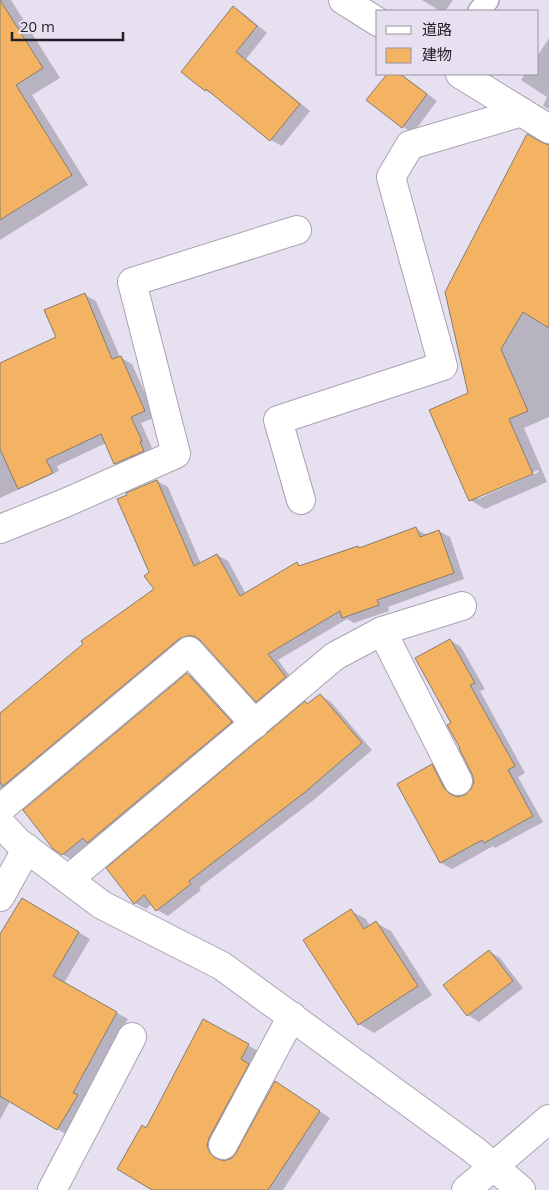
<svg xmlns="http://www.w3.org/2000/svg" width="549" height="1190" font-family="'Open Sans','Noto Sans JP',sans-serif">
  <style>
    .shadow { fill: #0003; fill-rule: evenodd }
    .building { fill: #f4b363; stroke: #877c6f }
    .lines { fill: none; stroke-linecap: round; stroke-linejoin: round }
    .service-casing { stroke: #a9a3b3; stroke-width: 24 }
    .minor-casing { stroke: #a9a3b3; stroke-width: 30 }
    .tertiary-casing { stroke: #a9a3b3; stroke-width: 30 }
    .service { stroke: #fff; stroke-width: 21 }
    .minor { stroke: #fff; stroke-width: 28 }
    .tertiary { stroke: #fff; stroke-width: 28 }
  </style>
  <rect width="100%" height="100%" fill="#e7e0f1"/>
  <g class="shadow">
    <polygon points="0,0 11,0 60,78 32,95 88,185 0,240"/>
    <polygon points="422,0 453,0 445,11 440,11"/>
    <polygon points="233,8 244,14 267,33 246,59 310,111 282,146 271,140 216,96 205,90"/>
    <polygon points="549,38 549,109 543,106 547,97 521,80 525,74 538,74 538,55"/>
    <polygon points="388,74 401,74 437,101 413,133 402,126 368,100"/>
    <path d="M542 144 549 146V417L524 428 547 482 485 509 470 500 469 394ZM538 470 539 472 478 499V496Z"/>
    <polygon points="85,295 96,301 120,357 132,364 156,417 141,423 152,448 151,448 155,457 126,470 115,464 106,443 57,466 59,471 0,498 0,364 57,338"/>
    <polygon points="157,481 168,487 201,564 217,555 228,561 246,594 297,564 302,567 358,547 361,549 416,529 427,535 439,531 450,537 464,579 388,607 389,611 354,623 347,619 278,660 296,684 268,707 257,701 203,642 198,641 9,796 0,791 0,714 156,589 151,572"/>
    <polygon points="450,640 461,647 485,689 480,691 525,773 518,777 543,822 495,848 493,846 452,869 441,863 398,785 432,765 443,772 457,798 466,796 472,790 475,781 473,774 452,723"/>
    <polygon points="188,674 199,681 242,729 74,861 62,854"/>
    <polygon points="320,695 331,702 372,750 315,799 199,888 201,890 168,916 157,910 152,904 146,909 135,903 305,703 309,705"/>
    <polygon points="22,899 90,939 64,983 128,1019 84,1100 69,1136 10,1101 0,1120 0,937"/>
    <polygon points="351,911 366,919 370,926 376,923 391,931 432,995 374,1033 359,1024 305,941"/>
    <polygon points="489,951 500,958 523,988 479,1022 468,1015 445,986"/>
    <polygon points="204,1021 260,1052 218,1153 221,1160 224,1162 232,1159 286,1089 330,1118 283,1190 154,1190 146,1129"/>
  </g>
  <g class="building">
    <polygon points="0,0 43,68 16,85 72,175 0,220"/>
    <polygon points="233,6 257,26 236,52 300,104 270,141 206,89 205,91 181,72"/>
    <polygon points="387,74 400,74 427,94 402,128 366,100"/>
    <polygon points="527,134 541,142 549,145 549,328 523,312 501,349 528,411 509,419 533,474 469,501 429,410 468,393 445,292"/>
    <polygon points="85,293 112,359 121,356 145,411 131,417 142,441 140,442 144,451 114,464 101,434 46,460 53,473 18,489 0,449 0,363 56,337 44,310"/>
    <polygon points="157,480 194,566 217,554 240,596 297,562 299,566 358,546 359,548 416,527 420,537 439,530 454,573 377,600 379,605 342,618 340,611 268,654 286,677 256,702 200,640 194,636 187,636 179,639 3,786 0,782 0,713 83,644 81,641 154,589 144,576 149,572 117,499 127,495 126,493"/>
    <polygon points="450,639 475,683 470,685 515,766 508,770 533,816 484,843 482,840 440,863 397,784 432,764 444,788 450,794 457,797 465,795 471,789 474,782 472,774 459,748 460,748 447,725 451,723 415,658"/>
    <polygon points="187,673 232,722 87,843 83,838 62,855 53,849 23,810"/>
    <polygon points="320,694 362,743 304,793 189,881 191,884 156,911 144,895 134,904 106,868 305,701 307,704"/>
    <polygon points="22,898 79,932 53,976 117,1012 73,1093 78,1095 57,1130 0,1096 0,934"/>
    <polygon points="351,909 364,929 376,921 418,986 358,1025 303,940"/>
    <polygon points="489,950 513,981 467,1016 443,985"/>
    <polygon points="203,1019 249,1044 241,1059 249,1064 209,1138 207,1146 210,1153 215,1158 224,1161 232,1158 236,1153 275,1081 320,1111 268,1190 152,1190 117,1169 142,1125 146,1128"/>
  </g>
  <g class="lines">
    <defs>
      <polyline id="service" points="479,11 488,0"/>
      <g id="minor">
        <polyline points="343,0 378,22"/>
        <polyline points="460,74 549,129"/>
        <polyline points="301,500 278,420 443,366 391,177 410,145 522,112"/>
        <polyline points="0,529 65,503 176,454 132,282 297,230"/>
        <polyline points="382,631 458,781"/>
        <polyline points="0,809 189,651 255,724"/>
        <polyline points="0,823 18,842 102,905 222,966 474,1150 521,1190"/>
        <polyline points="69,879 335,656 382,631 462,606"/>
        <polyline points="0,897 27,848"/>
        <polyline points="223,1145 292,1016"/>
        <polyline points="52,1190 132,1037"/>
      </g>
      <polyline id="tertiary" points="466,1190 549,1119"/>
    </defs>
    <use href="#service" class="service-casing"/>
    <use href="#minor" class="minor-casing"/>
    <use href="#tertiary" class="tertiary-casing"/>
    <use href="#service" class="service"/>
    <use href="#minor" class="minor"/>
    <use href="#tertiary" class="tertiary"/>
  </g>
  <rect x="376" y="10" width="162" height="65" fill="#e7e0f1" stroke="#98939f"/>
  <rect x="386" y="26" width="25" height="8" fill="#ffffff" stroke="#98939f"/>
  <text x="422" y="35" font-size="15" fill="#221f25">道路</text>
  <rect x="386" y="48" width="25" height="15" fill="#f4b363" stroke="#98939f"/>
  <text x="422" y="60" font-size="15" fill="#221f25">建物</text>
  <path d="M12 32v8h111v-8" fill="none" stroke="#221f25" stroke-width="2.5"/>
  <text x="20" y="32" font-size="15" fill="#221f25" stroke="#e7e0f1" stroke-width="4" paint-order="stroke">20 m</text>
</svg>
